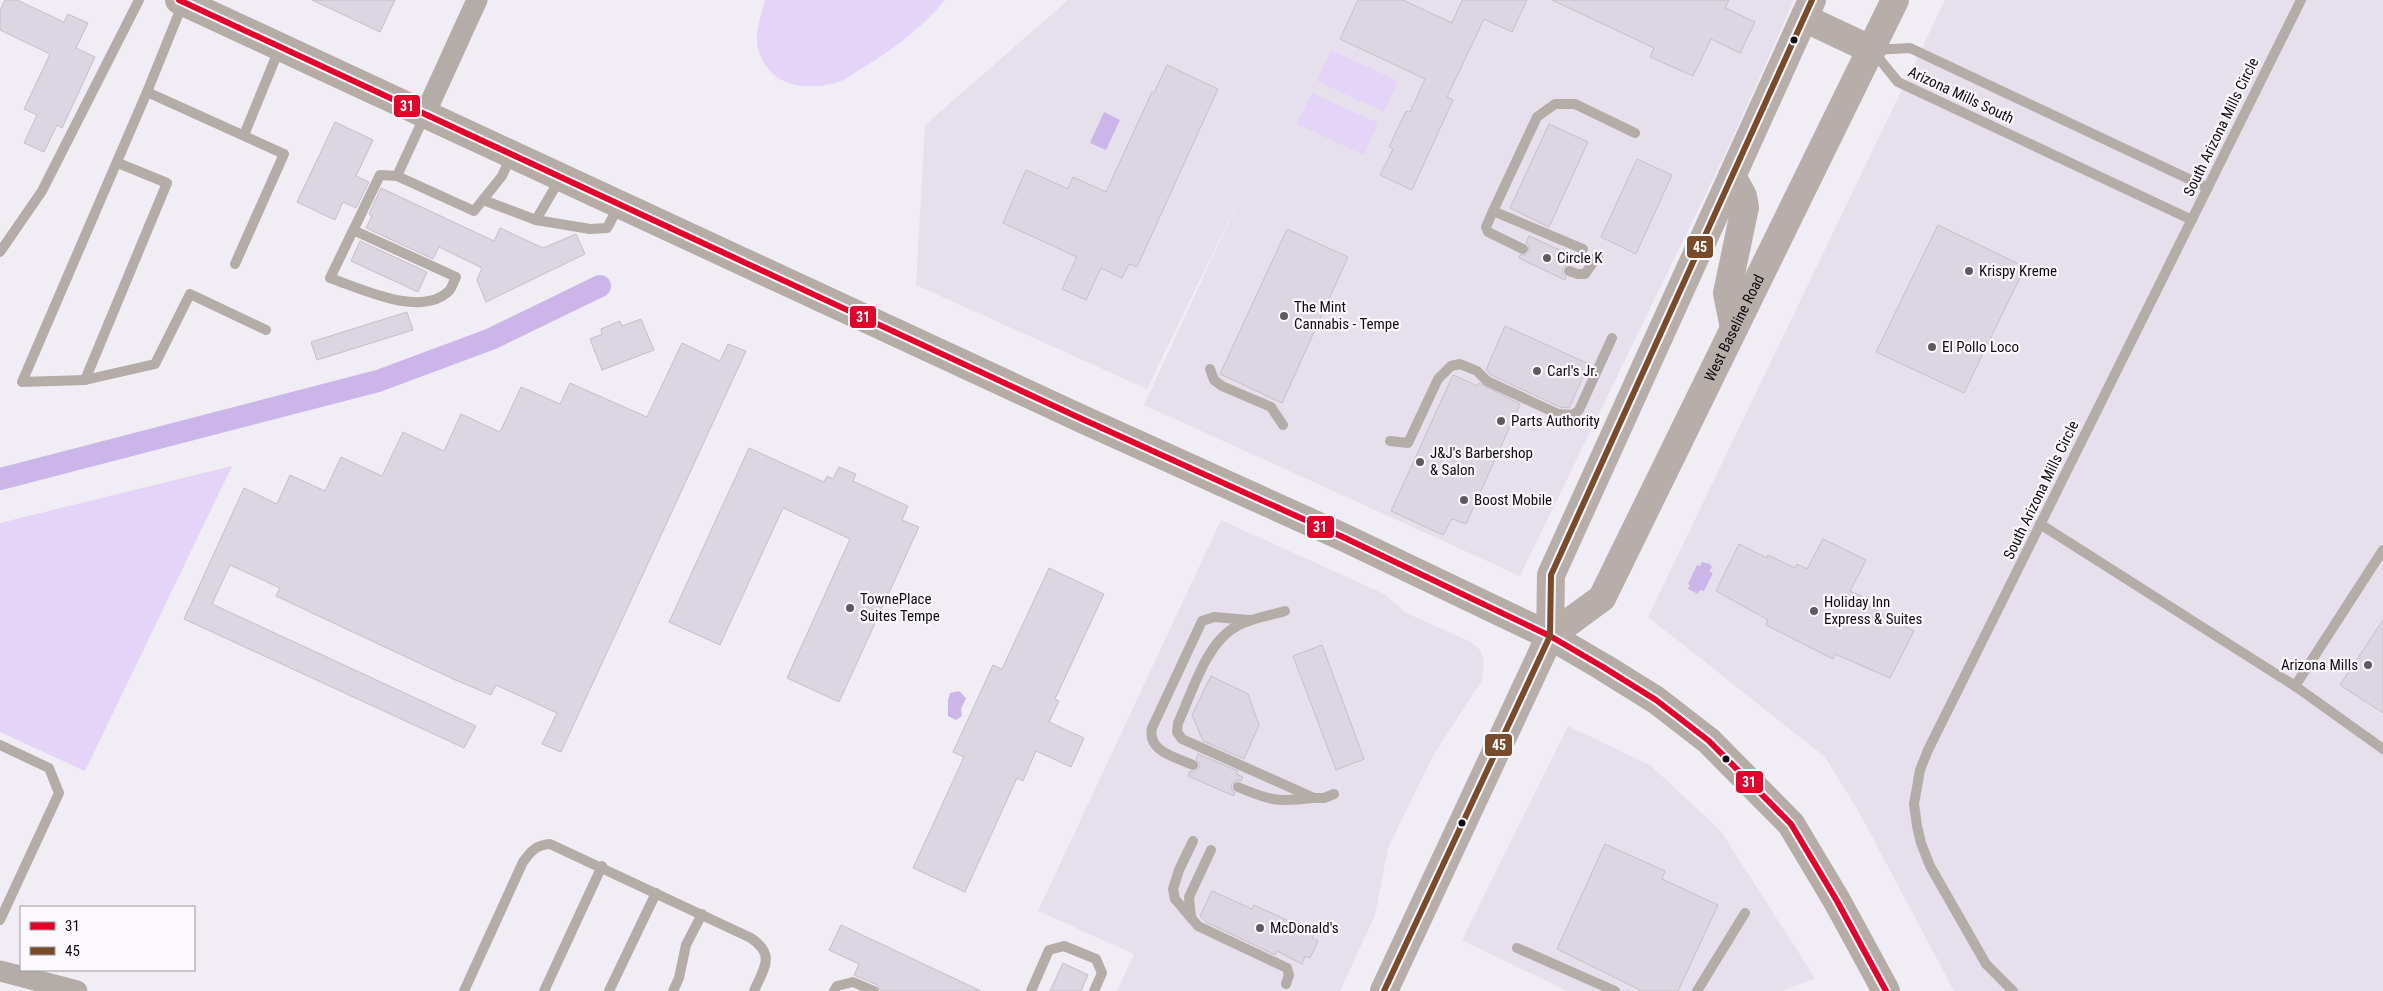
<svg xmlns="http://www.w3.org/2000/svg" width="2383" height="991" font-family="'Roboto Condensed',sans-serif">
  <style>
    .built { fill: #e6e0ed }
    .green { fill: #e3d4f8 }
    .water { fill: #ccb6e9 }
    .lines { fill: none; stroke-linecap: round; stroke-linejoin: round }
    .canal { stroke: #ccb6e9; stroke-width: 22 }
    .building { fill: #dbd6e1; stroke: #c3c0c6 }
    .lane { stroke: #b4aca6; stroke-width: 10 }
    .street { stroke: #b4aca6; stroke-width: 21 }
    .secondary { stroke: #b4aca5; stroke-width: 28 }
    .primary { stroke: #b7aea9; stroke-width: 28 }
    .bus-1-casing { stroke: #fbf8fe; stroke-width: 10 }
    .bus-2-casing { stroke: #fbf8fe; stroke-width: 10 }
    .bus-1 { stroke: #e4002b; stroke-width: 6 }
    .bus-2 { stroke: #7a4b2a; stroke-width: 6 }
    .bus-dot { fill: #0e0c10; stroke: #fbf8fe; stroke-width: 2 }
    .poi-dot { fill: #5d5b60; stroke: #fbf8fe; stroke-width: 2 }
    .labels { text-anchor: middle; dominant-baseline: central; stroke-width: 4.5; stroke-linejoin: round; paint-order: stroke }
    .street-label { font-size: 15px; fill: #0e0c10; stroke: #fbf8fe }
    .poi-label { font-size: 15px; fill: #0e0c10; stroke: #fbf8fe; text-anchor: start }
    .line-badge { stroke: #fbf8fe; stroke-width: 2 }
    .badge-label { font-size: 14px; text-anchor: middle; font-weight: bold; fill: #fff }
  </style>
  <rect width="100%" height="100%" fill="#f0edf4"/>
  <g class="built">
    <polygon points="1068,0 1794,0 1728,148 1520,576 1144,405 1243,191 1147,389 916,285 925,125"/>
    <polygon points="1945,0 2383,0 2383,991 1954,991 1860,814 1825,757 1648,617"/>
    <polygon points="1221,520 1384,594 1406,613 1471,642 1480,650 1484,660 1482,680 1433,756 1388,848 1375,915 1340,991 1117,991 1134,954 1038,911"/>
    <polygon points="1568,726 1650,765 1720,830 1815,978 1782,991 1567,991 1462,940"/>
  </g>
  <g class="green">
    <path d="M765 0H945C921 29 892 50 861 69 853 73 846 80 838 82 807 92 770 86 759 52 753 35 761 16 765 0Z"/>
    <polygon points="1331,50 1398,81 1384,112 1317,81"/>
    <polygon points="1312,93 1378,123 1364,155 1297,124"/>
    <polygon points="232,466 85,771 0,732 0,523"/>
  </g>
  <g class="water">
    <polygon points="1104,112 1120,120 1106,150 1090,143"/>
    <polygon points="1702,562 1710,564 1712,567 1709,571 1713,573 1704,591 1700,590 1698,594 1688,589 1690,585 1688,584 1697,565 1700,566"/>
    <polygon points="959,691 966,698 961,709 962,716 956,720 948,716 948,700 950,693"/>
  </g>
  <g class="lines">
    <polyline class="canal" points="0,479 378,381 491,339 600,286"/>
  </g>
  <g class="building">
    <polygon points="5,0 17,0 64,22 68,14 88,23 76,48 95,57 62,128 57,125 44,152 24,143 37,115 24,109 50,54 0,30 0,10"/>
    <polygon points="312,0 395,0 380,32"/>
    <polygon points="1358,0 1403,0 1452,23 1462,0 1527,0 1512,32 1484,19 1447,97 1453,100 1412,190 1380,175 1393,149 1389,147 1406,111 1410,112 1425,79 1340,39"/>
    <polygon points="1552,0 1729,0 1725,8 1755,22 1740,53 1711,39 1693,76 1650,57 1654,48"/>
    <polygon points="1167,65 1218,89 1137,267 1129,264 1122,278 1101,268 1086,300 1062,289 1077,257 1003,223 1026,170 1068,189 1073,177 1106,192 1152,92 1154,93"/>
    <polygon points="335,122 373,140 356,176 369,182 356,208 343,202 335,220 297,202"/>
    <polygon points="1549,124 1588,142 1549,227 1510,208"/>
    <polygon points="1637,159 1672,175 1636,254 1601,237"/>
    <polygon points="381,188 494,241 500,228 543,248 576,234 585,254 486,302 477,280 482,268 439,247 433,259 366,228 372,216 369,214"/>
    <polygon points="1938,225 2025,267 1964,393 1876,352"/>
    <polygon points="1287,229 1348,257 1282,403 1220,374"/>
    <polygon points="1529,236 1575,257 1572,265 1567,264 1563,268 1562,273 1566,277 1565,280 1519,258 1520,255 1526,255 1529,252 1529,246 1526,243"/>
    <polygon points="360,241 427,272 418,292 351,261"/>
    <polygon points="407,312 413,330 317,360 311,342"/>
    <polygon points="641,319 654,350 602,370 590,339 602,334 601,329 620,321 622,326"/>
    <polygon points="1505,326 1589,364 1569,408 1560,407 1491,375 1486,370"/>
    <polygon points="682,343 720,361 728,344 746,351 561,752 542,744 557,713 496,685 491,695 453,679 276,596 280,588 230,565 212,604 476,726 464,748 184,619 244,488 277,504 290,475 325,491 341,457 382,476 403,432 444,451 461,414 500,432 521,387 560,404 570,383 647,417"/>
    <polygon points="1453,375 1478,386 1479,383 1520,404 1466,524 1452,519 1443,535 1391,511"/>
    <polygon points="749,448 824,482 827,476 833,479 839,467 856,474 853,481 908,506 902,520 919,527 839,702 787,678 850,539 783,508 720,645 669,622"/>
    <polygon points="1823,539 1866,560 1850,591 1863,597 1861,602 1914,631 1890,678 1835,654 1833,659 1766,625 1768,620 1716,591 1739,544 1767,558 1768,555 1795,568 1797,564 1807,569"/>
    <polygon points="1049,568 1104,594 1055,699 1059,701 1049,722 1084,738 1071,767 1036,751 1023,781 1017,778 965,892 913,868 964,757 953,752 993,665 1002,669"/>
    <polygon points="2383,620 2383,713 2340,685"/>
    <polygon points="1322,645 1364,759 1336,770 1293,656"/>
    <polygon points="1211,676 1248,694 1259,725 1244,759 1203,741 1192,715"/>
    <polygon points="1198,754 1238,771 1236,774 1243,777 1241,781 1237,780 1232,784 1231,788 1235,793 1234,796 1188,776 1190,771 1194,772 1199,768 1200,764 1196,759"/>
    <polygon points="1605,844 1665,871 1662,879 1718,905 1678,991 1642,991 1557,949"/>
    <polygon points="1212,891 1252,909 1254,905 1315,933 1312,938 1318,941 1310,958 1305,956 1302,964 1277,951 1275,955 1206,922 1200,916"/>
    <polygon points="841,925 981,991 881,991 877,985 854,975 859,964 829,950"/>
    <polygon points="1063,963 1088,975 1081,991 1050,991"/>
  </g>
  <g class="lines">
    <g class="lane">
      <polyline points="183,3 147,92 284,154 235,264"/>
      <polyline points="1872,50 1898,82 2192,220"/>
      <polyline points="1873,50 1910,48 2208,188"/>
      <polyline points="147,92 22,382 85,380 155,364 190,294 266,330"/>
      <polyline points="244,135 280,47"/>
      <polyline points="397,176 474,211 502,176 511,156"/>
      <polyline points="483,200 536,220 561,177"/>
      <polyline points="1493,211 1486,227 1488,232 1523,249"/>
      <polyline points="536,220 590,229 607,228 620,204"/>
      <path d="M353 230 456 277C454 281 452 288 449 291 421 318 362 289 330 278L380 175 397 176 425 115"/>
      <polyline points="1583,249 1493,211 1537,117 1555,104 1575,104 1635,133"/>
      <polyline points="0,252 42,191 139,0"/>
      <polyline points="1569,271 1578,274 1585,274 1598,255"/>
      <polyline points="1210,369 1214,380 1222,386 1271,407 1283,425"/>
      <polyline points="85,380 167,183 118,163"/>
      <polyline points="1390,441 1408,443 1438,379 1451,366 1460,364 1477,371 1487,381 1558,414 1573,415 1579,410 1612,338"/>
      <polyline points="2040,524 2295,686 2383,749"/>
      <path d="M1285 611C1269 616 1251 618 1237 626 1206 642 1192 693 1178 723L1177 732 1182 739 1314 798H1324L1334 794"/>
      <polyline points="2295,686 2383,550"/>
      <polyline points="0,745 49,768 59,793 0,920"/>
      <path d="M1193 765C1175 757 1147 751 1152 728L1202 621 1214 617 1249 620"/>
      <path d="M1238 787C1271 801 1277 802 1313 798"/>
      <polyline points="1193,841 1179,870 1173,889 1175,899 1198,926 1287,968 1289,975 1286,984"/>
      <polyline points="1191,917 1189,897 1211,850"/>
      <polyline points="1517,948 1615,991"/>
      <path d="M464 991 523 862C531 851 536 845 550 844L751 938C776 955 764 968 754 991"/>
      <polyline points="544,991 602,866"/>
      <polyline points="609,991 656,893"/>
      <polyline points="673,991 679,978 686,945 702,914"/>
      <polyline points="834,991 837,986 853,982 874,991"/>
      <polyline points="1031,991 1049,950 1064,946 1096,959 1102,973 1094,991"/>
      <polyline points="1697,991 1745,913"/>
      <polyline points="2013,991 1986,964 1930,866 1921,843 1917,826 1914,804 1920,770 1928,750 2301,0"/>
    </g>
    <g class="street">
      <polyline points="425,114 477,0"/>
      <polyline points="0,971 77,991"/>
    </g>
    <polyline class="secondary" points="179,0 1082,419 1345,538 1550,636 1603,667 1656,700 1709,741 1791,824 1837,901 1886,991"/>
    <g class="primary">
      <polyline points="1804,18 1872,50"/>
      <polyline points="1732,176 1743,196 1745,207 1727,293 1734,328"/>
      <path id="s1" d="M1550 636 1602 598 1895 0"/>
      <polyline points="1384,991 1550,636 1551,575 1812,0"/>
    </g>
    <defs>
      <polyline id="bus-1" points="179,0 1082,419 1345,538 1550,636 1603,667 1656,700 1709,741 1791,824 1837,901 1886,991"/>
      <polyline id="bus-2" points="1384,991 1550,636 1551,575 1812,0"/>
    </defs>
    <use href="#bus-1" class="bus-1-casing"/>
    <use href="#bus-2" class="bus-2-casing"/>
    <use href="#bus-1" class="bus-1"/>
    <use href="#bus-2" class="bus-2"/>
  </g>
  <g class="bus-dot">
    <circle cx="1794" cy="40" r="4.5"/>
    <circle cx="1726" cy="759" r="4.5"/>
    <circle cx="1462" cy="823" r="4.5"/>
  </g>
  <g class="poi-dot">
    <circle cx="1547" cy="258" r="5"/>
    <circle cx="1969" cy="271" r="5"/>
    <circle cx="1284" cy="316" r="5"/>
    <circle cx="1932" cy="347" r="5"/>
    <circle cx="1537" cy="371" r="5"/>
    <circle cx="1501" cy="421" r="5"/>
    <circle cx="1420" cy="462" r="5"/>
    <circle cx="1464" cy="500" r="5"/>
    <circle cx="850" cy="608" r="5"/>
    <circle cx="1814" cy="611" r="5"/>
    <circle cx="2368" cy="665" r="5"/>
    <circle cx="1260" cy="928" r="5"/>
  </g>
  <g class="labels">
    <g class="street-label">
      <text transform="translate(1961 95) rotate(25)">Arizona Mills South</text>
      <text transform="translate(2221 127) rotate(-64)">South Arizona Mills Circle</text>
      <text stroke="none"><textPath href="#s1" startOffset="365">West Baseline Road</textPath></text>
      <text transform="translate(2041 490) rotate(-64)">South Arizona Mills Circle</text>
    </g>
    <g class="poi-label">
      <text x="1557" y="258">Circle K</text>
      <text x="1979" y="271">Krispy Kreme</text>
      <text x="1294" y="307">The Mint<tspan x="1294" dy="17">Cannabis - Tempe</tspan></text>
      <text x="1942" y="347">El Pollo Loco</text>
      <text x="1547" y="371">Carl's Jr.</text>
      <text x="1511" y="421">Parts Authority</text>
      <text x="1430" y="453">J&amp;J's Barbershop<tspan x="1430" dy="17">&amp; Salon</tspan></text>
      <text x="1474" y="500">Boost Mobile</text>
      <text x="860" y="599">TownePlace<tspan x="860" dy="17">Suites Tempe</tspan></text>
      <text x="1824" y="602">Holiday Inn<tspan x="1824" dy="17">Express &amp; Suites</tspan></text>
      <text x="2358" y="665" text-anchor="end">Arizona Mills</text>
      <text x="1270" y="928">McDonald's</text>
    </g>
  </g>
  <g class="line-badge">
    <rect x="393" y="94" width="28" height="24" rx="5" fill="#e4002b"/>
    <rect x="1686" y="235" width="28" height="24" rx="5" fill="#7a4b2a"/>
    <rect x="849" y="305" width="28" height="24" rx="5" fill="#e4002b"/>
    <rect x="1306" y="515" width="29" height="24" rx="5" fill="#e4002b"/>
    <rect x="1484" y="733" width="29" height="24" rx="5" fill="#7a4b2a"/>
    <rect x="1735" y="770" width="29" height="24" rx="5" fill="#e4002b"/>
  </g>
  <g class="badge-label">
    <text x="407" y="111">31</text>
    <text x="1700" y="252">45</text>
    <text x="863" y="322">31</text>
    <text x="1320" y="532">31</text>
    <text x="1499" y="750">45</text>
    <text x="1749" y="787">31</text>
  </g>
  <rect x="20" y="906" width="175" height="65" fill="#fbf8fe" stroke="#9c9a9f"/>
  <rect x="30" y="922" width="25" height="8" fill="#e4002b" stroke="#9c9a9f"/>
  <text x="65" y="931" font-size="15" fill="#0e0c10">31</text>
  <rect x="30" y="947" width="25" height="8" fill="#7a4b2a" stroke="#9c9a9f"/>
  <text x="65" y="956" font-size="15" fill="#0e0c10">45</text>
</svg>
